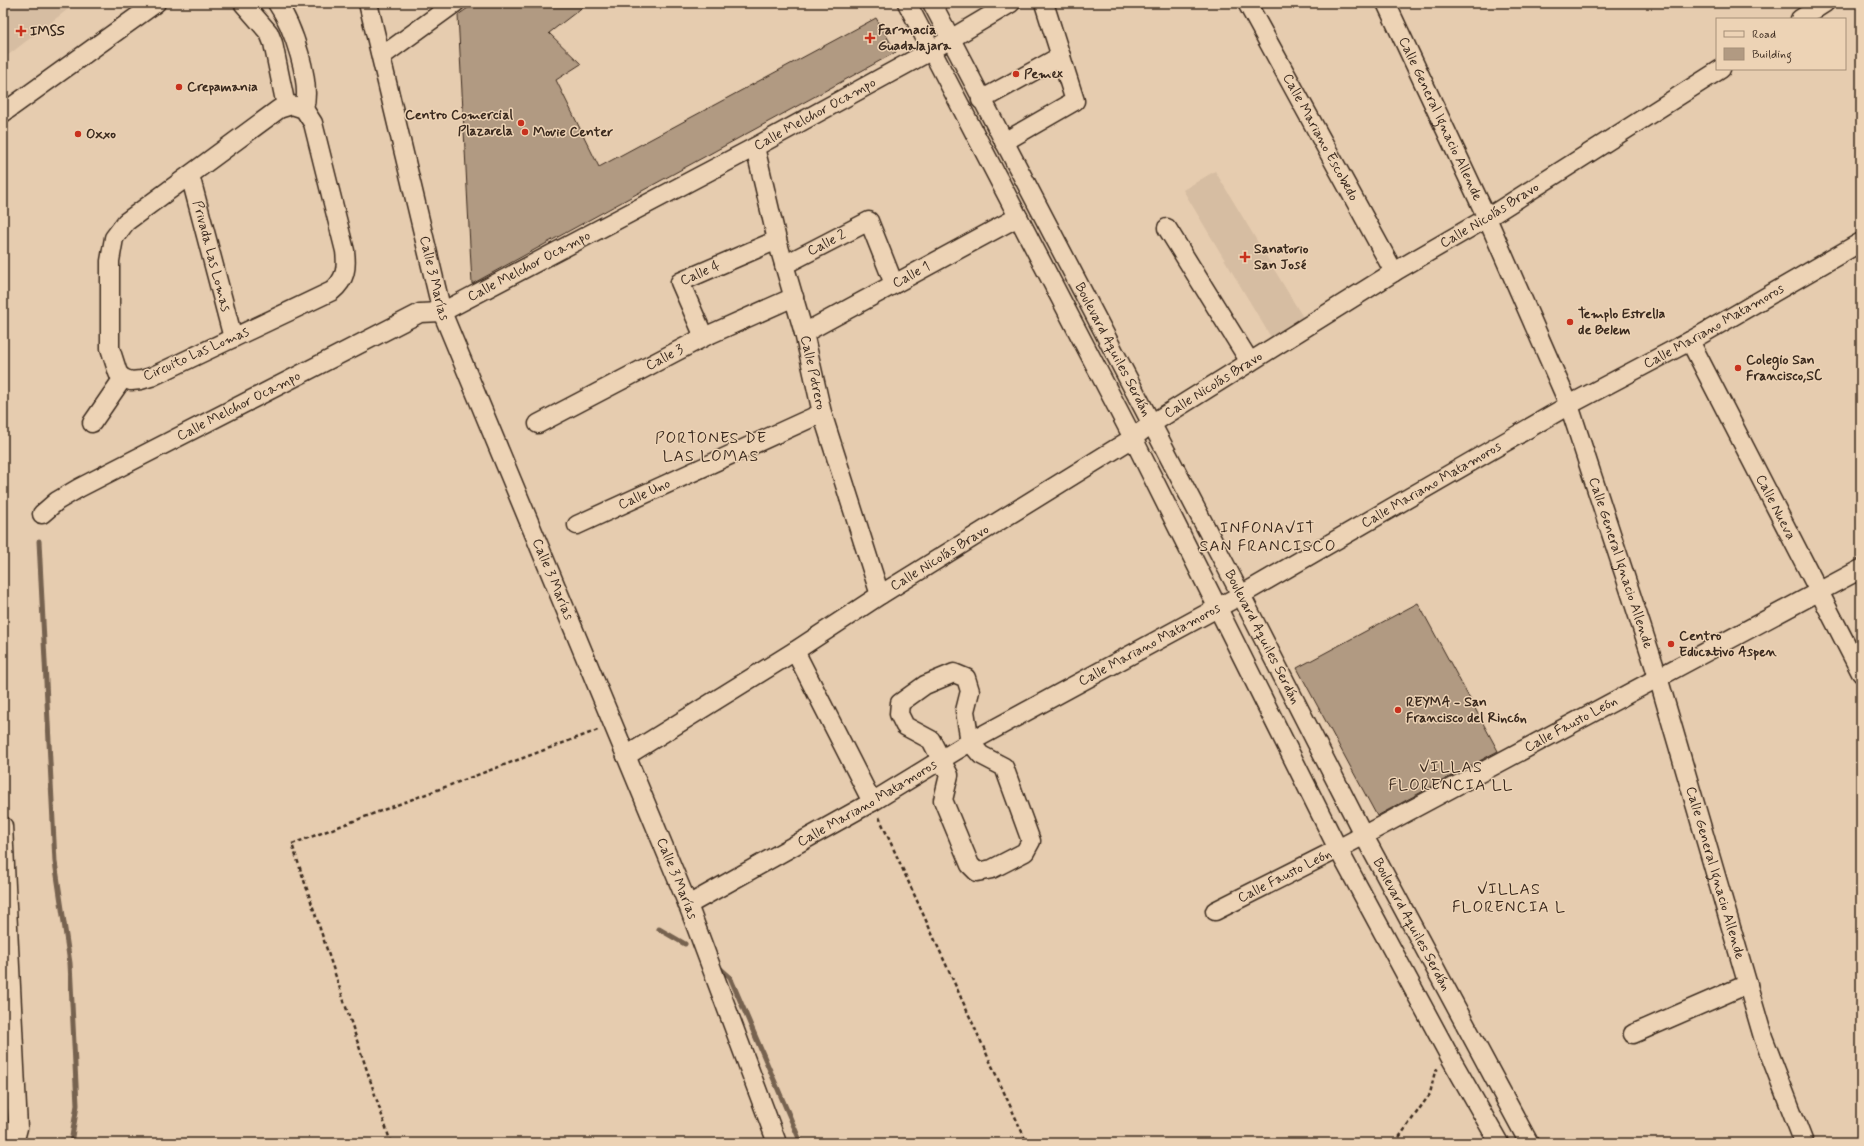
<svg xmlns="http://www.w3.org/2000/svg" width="1864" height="1146" font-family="Mynerve,sans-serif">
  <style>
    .built { fill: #d6bda2 }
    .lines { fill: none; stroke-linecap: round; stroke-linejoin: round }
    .stream { stroke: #766250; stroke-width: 5 }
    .building { fill: #b19a82; stroke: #3b2a1e }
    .minor-casing { stroke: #3b2a1e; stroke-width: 21 }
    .path { stroke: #3b2a1e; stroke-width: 2.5; stroke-dasharray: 4 3; stroke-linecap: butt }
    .minor { stroke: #edd3b5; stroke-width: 18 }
    .poi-dot { fill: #c8321e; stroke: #edd3b5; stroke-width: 1.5 }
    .labels { text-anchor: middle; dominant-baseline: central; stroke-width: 3; stroke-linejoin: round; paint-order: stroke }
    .poi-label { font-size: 14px; font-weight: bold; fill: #3b2a1e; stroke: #edd3b5; text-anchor: start }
    .street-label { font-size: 14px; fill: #3b2a1e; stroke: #edd3b5 }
    .quarter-label { font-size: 16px; letter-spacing: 1px; fill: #3b2a1e; stroke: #edd3b5 }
  </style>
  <rect width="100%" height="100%" fill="#e6ccaf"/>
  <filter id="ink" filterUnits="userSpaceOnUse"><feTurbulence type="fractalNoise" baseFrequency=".025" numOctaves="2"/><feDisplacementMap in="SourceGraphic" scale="8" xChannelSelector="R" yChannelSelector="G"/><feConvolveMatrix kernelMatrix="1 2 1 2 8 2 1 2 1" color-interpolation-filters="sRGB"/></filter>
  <g filter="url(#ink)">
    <g class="built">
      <polygon points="3,3 76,3 3,59"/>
      <polygon points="1215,171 1307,324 1275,344 1183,190"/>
    </g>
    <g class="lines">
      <g class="stream">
        <polyline points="39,541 55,862 70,963 77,1105 71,1143"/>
        <polyline points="659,929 685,944"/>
        <polyline points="720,968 730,977 801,1143"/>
      </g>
    </g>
    <g class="building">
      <polygon points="475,3 588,3 549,33 581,64 556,80 599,167 876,18 896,52 472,284 458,15"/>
      <polygon points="1418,603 1498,751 1377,816 1297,668"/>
    </g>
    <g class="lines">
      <defs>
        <g id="minor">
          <polyline points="243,3 269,33 273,43 286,106"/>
          <path d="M277 3C293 26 312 82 304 109"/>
          <path id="s1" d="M368 3 442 312 688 905 777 1143"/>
          <polyline points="907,3 1133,438 1338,849 1450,1057 1499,1143"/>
          <path id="s2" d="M932 3 1241 595 1363 834 1529 1143"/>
          <path id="s3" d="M1247 3 1394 272"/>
          <path id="s4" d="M1386 3 1487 218 1569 405 1658 677 1763 1037 1804 1143"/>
          <polyline points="1800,19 1825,3"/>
          <polyline points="382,56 455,3"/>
          <polyline points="981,100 1061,56"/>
          <path d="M292 105 304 109 313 123 345 251C347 268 346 279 332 291L151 377 141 380 131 381 123 378 118 373 110 348V261L114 238 126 222 279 109Z"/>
          <polyline points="3,113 156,3"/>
          <polyline points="1004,142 1075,101 1044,3"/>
          <path id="s5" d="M755 147 777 240 804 333 822 413 880 595"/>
          <path id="s6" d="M190 175 233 338"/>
          <polyline points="1167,228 1250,362"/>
          <path id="s7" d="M784 265 869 221 894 284"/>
          <path id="s8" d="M804 333 1018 217"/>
          <path id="s9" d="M704 337 680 282 777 240"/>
          <path id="s10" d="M1690 341 1861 673"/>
          <polyline points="92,423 123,378"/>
          <path id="s11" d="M538 424 704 337 794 297"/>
          <path id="s12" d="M42 514 57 501 79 488 420 313 442 312 755 147 932 50 1011 3"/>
          <path id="s13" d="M577 525 822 413"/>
          <polyline points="795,651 872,802"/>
          <polygon points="954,673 966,678 970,691 965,711 970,742 981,755 1004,767 1031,841 1025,852 992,869 977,872 970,865 943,800 949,775 931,740 905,726 899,714 900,703 925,685"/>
          <path id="s14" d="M626 756 795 651 880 595 1133 438 1151 424 1394 272 1487 218 1721 69"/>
          <polyline points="3,826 18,1128 14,1143"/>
          <path id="s15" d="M688 905 872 802 970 742 1241 595 1569 405 1690 341 1861 242"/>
          <path id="s16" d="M1215 911 1338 849 1861 569"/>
          <polyline points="1633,1034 1748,984"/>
        </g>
      </defs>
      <use href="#minor" class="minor-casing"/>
      <g class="path">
        <polyline points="879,817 1027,1143"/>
        <polyline points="391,1143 292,844 598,730"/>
        <polyline points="1395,1143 1430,1094 1435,1071 1438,1069"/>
      </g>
      <use href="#minor" class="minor"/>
    </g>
  </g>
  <g class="poi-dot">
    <path d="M19 25h4v4h4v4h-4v4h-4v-4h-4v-4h4z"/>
    <path d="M868 32h4v4h4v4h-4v4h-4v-4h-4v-4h4z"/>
    <circle cx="1016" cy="74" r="4"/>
    <circle cx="179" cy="87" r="4"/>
    <circle cx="521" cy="123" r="4"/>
    <circle cx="525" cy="132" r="4"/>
    <circle cx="78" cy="134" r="4"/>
    <path d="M1243 251h4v4h4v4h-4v4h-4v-4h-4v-4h4z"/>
    <circle cx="1570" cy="322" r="4"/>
    <circle cx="1738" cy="368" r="4"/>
    <circle cx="1671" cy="644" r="4"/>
    <circle cx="1398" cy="710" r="4"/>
  </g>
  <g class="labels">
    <g class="poi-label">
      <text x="878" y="30">Farmacia<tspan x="878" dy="16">Guadalajara</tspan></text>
      <text x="30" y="31">IMSS</text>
      <text x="1024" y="74">Pemex</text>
      <text x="187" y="87">Crepamania</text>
      <text x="513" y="115" text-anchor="end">Centro Comercial<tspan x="513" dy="16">Plazarela</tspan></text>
      <text x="533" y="132">Movie Center</text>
      <text x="86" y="134">Oxxo</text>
      <text x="1254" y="249">Sanatorio<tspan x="1254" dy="16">San José</tspan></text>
      <text x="1578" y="314">Templo Estrella<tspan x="1578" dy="16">de Belem</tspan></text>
      <text x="1746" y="360">Colegio San<tspan x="1746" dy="16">Francisco,SC</tspan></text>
      <text x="1679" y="636">Centro<tspan x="1679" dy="16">Educativo Aspen</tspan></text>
      <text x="1406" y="702">REYMA - San<tspan x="1406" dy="16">Francisco del Rincón</tspan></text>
    </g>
    <g class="street-label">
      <text stroke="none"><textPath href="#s12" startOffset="873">Calle Melchor Ocampo</textPath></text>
      <text stroke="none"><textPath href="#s4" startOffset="128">Calle General Ignacio Allende</textPath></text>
      <text stroke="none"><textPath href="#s3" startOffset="153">Calle Mariano Escobedo</textPath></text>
      <text stroke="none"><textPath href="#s14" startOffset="1019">Calle Nicolás Bravo</textPath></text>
      <text stroke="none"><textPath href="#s7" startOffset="48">Calle 2</textPath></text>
      <text stroke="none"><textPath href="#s6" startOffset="84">Privada Las Lomas</textPath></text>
      <text stroke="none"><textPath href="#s12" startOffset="549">Calle Melchor Ocampo</textPath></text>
      <text stroke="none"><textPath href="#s9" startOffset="82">Calle 4</textPath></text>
      <text stroke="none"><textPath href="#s8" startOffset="122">Calle 1</textPath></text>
      <text stroke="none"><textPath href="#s1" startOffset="283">Calle 3 Marías</textPath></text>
      <text stroke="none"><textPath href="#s15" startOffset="1178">Calle Mariano Matamoros</textPath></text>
      <text stroke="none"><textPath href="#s2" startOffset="391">Boulevard Aquiles Serdán</textPath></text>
      <text transform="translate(196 354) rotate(-24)">Circuito Las Lomas</text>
      <text stroke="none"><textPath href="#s11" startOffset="143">Calle 3</textPath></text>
      <text stroke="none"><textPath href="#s5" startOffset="233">Calle Potrero</textPath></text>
      <text stroke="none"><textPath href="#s14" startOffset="695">Calle Nicolás Bravo</textPath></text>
      <text stroke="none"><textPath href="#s12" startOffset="225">Calle Melchor Ocampo</textPath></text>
      <text stroke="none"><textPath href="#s15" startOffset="854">Calle Mariano Matamoros</textPath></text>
      <text stroke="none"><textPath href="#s13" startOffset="74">Calle Uno</textPath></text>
      <text stroke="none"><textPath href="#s10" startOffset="187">Calle Nueva</textPath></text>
      <text stroke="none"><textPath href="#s14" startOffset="371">Calle Nicolás Bravo</textPath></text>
      <text stroke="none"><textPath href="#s4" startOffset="608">Calle General Ignacio Allende</textPath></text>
      <text stroke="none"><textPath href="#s1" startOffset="607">Calle 3 Marías</textPath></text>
      <text stroke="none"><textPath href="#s2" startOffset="715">Boulevard Aquiles Serdán</textPath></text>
      <text stroke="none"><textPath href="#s15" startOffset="530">Calle Mariano Matamoros</textPath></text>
      <text stroke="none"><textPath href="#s16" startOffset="402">Calle Fausto León</textPath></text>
      <text stroke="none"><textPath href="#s15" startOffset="206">Calle Mariano Matamoros</textPath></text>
      <text stroke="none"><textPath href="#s4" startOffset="932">Calle General Ignacio Allende</textPath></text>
      <text stroke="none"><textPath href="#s16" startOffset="78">Calle Fausto León</textPath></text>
      <text stroke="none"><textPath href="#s1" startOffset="931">Calle 3 Marías</textPath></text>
      <text stroke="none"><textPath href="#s2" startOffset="1039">Boulevard Aquiles Serdán</textPath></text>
    </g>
    <g class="quarter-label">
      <text x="711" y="438">PORTONES DE<tspan x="711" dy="18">LAS LOMAS</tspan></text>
      <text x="1268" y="528">INFONAVIT<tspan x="1268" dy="18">SAN FRANCISCO</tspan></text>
      <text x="1451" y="767">VILLAS<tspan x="1451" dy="18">FLORENCIA LL</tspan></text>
      <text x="1509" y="889">VILLAS<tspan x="1509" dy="18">FLORENCIA L</tspan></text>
    </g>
  </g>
  <rect width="1864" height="1146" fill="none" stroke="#edd3b5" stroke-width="16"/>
  <rect x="8" y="8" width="1848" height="1130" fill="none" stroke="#3b2a1e" stroke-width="1.5" filter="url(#ink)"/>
  <rect x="1716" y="18" width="130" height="52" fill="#edd3b5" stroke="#a68f79"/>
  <rect x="1724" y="31" width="20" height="6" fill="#edd3b5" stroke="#a68f79"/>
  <text x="1752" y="38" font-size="12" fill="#3b2a1e">Road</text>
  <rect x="1724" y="48" width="20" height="12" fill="#b19a82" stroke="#a68f79"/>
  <text x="1752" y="58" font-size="12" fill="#3b2a1e">Building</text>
</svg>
